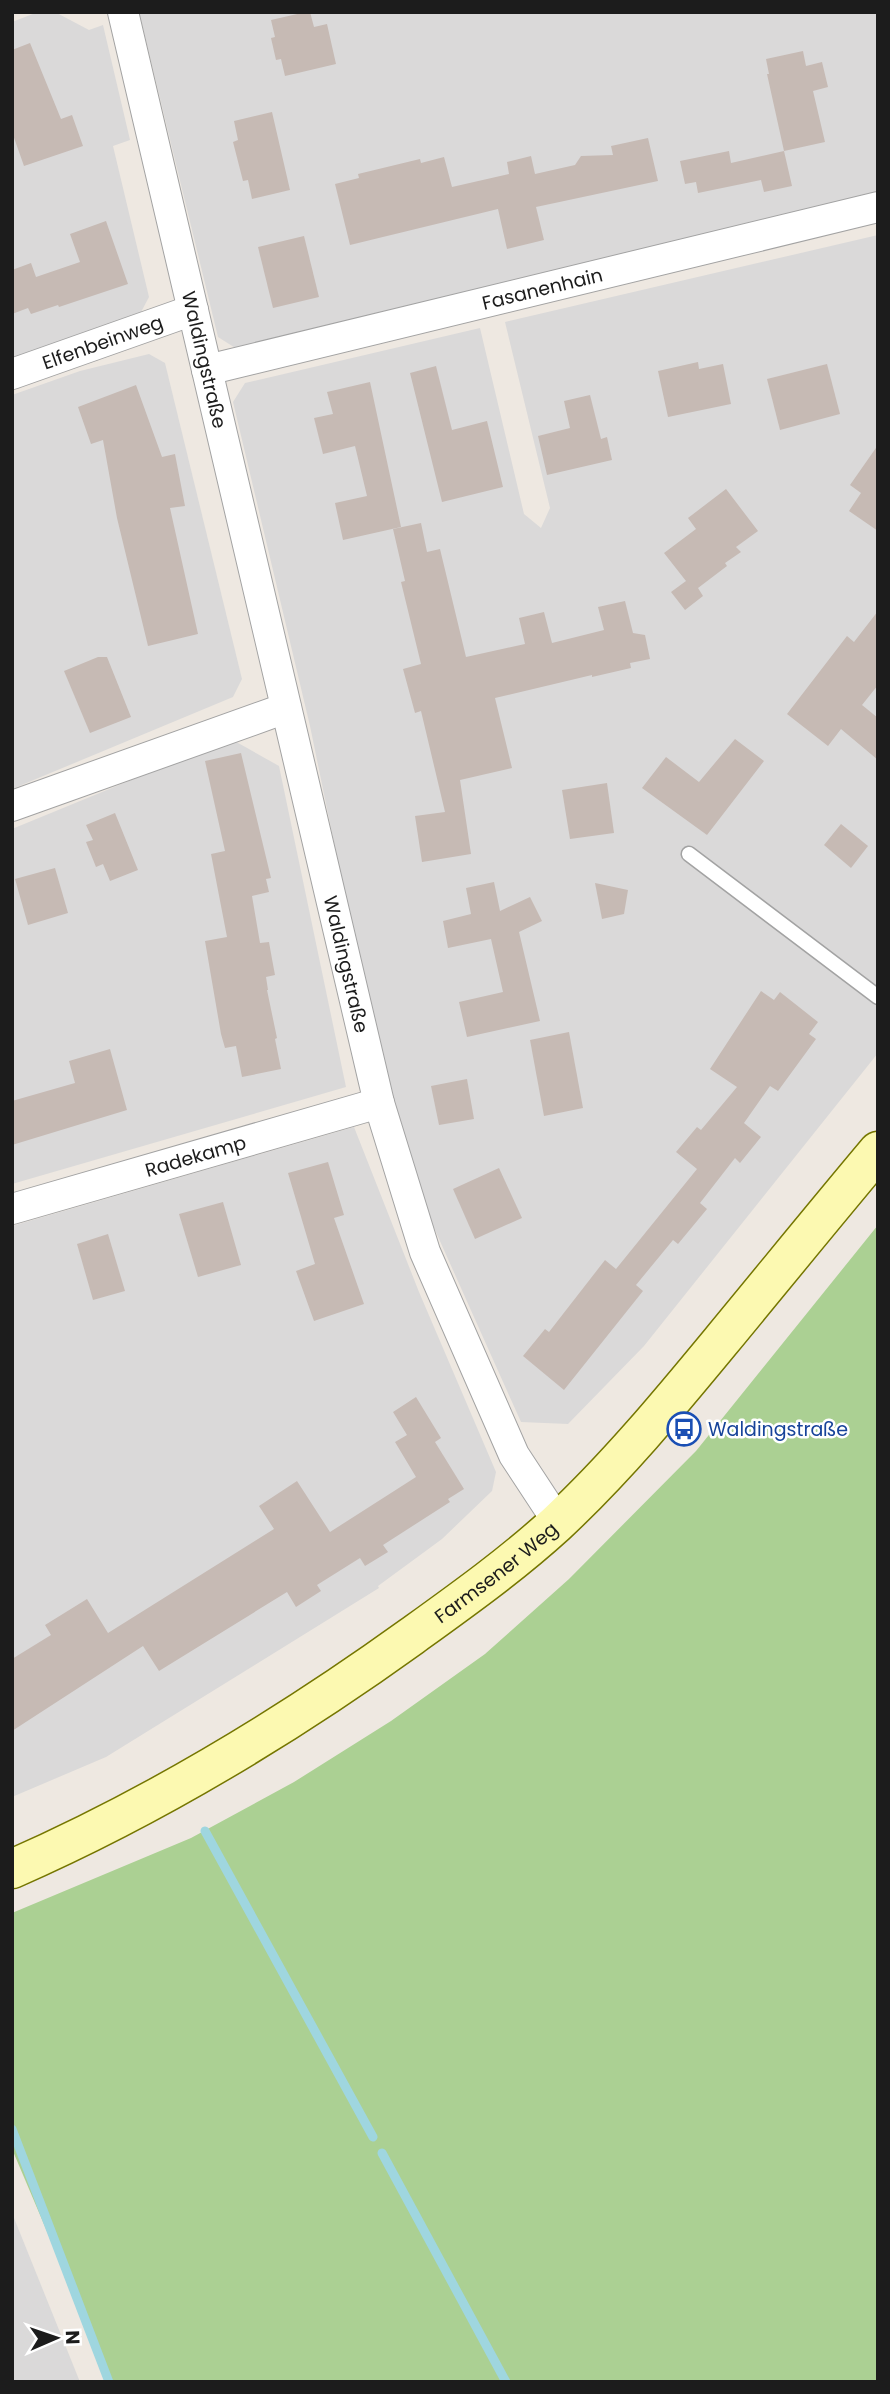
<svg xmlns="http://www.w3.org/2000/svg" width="890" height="2394" font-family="Poppins,sans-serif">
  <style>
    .residential { fill: #dad9d9 }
    .forest { fill: #abd093 }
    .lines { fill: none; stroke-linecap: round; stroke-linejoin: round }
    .stream { stroke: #9fd6df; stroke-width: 9 }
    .building { fill: #c6bab4 }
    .lane-casing { stroke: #a3a3a3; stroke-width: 17 }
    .street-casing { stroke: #a3a3a3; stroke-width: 32 }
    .secondary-casing { stroke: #757600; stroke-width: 41 }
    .lane { stroke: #fff; stroke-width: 14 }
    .street { stroke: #fff; stroke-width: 30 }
    .secondary { stroke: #fcf9b1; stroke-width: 38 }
    .labels { text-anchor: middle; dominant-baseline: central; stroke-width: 5; stroke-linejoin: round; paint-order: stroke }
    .street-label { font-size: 19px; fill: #1c1c1c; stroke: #fff }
    .transit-label { font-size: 19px; fill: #164399; stroke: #fff; text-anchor: start }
  </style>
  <rect width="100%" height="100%" fill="#eee8e1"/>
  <g class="residential">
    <polygon points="38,12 55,12 89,30 103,25 130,140 113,146 149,297 140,314 12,358 12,22"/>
    <polygon points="139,12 878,12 878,197 237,349 218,337"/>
    <polygon points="878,235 878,1053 644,1346 568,1424 521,1422 401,1154 389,1110 310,726 233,402 245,383 480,328 524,514 541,528 550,508 505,322"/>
    <polygon points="149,354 165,363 242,679 233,697 12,789 12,395 80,371"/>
    <polygon points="231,739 279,766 346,1087 12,1184 12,829"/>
    <polygon points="354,1127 419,1292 496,1472 492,1491 442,1539 378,1586 379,1588 106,1757 12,1797 12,1226"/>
    <polygon points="12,2213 80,2382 12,2382"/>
  </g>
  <polygon class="forest" points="878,1225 878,2382 111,2382 12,2149 12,1913 191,1838 294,1782 391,1721 485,1654 569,1579 696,1451"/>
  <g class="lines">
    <g class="stream">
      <polyline points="205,1831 373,2137"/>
      <polyline points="12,2129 109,2382"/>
      <polyline points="382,2153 506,2382"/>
    </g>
  </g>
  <g class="building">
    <polygon points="306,12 310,12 314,27 327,24 336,64 285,76 281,59 276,60 271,38 275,37 271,20"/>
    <polygon points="30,43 61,119 72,115 83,146 24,166 12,132 12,50"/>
    <polygon points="803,51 806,66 822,62 828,87 813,91 825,142 784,151 767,74 769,74 766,59"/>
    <polygon points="272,112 290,190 252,199 248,180 243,181 233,142 238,140 234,121"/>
    <polygon points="648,138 658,181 536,207 544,240 507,249 498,209 350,245 335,184 359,178 358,174 420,159 421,163 444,157 452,187 509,174 507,162 531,156 535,174 575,165 581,156 613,155 611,146"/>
    <polygon points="729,151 731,163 784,151 792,186 764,192 761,180 698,193 696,182 685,184 680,161"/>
    <polygon points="106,221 128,284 59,307 58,305 31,314 28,308 12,314 12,270 31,263 36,277 80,262 70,234"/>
    <polygon points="304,236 319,297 273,308 258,247"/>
    <polygon points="698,362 699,369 723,364 731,404 668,417 658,371"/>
    <polygon points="827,364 840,414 780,430 767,379"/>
    <polygon points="436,366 452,430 487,421 503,487 442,502 410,373"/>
    <polygon points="370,382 401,527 343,540 335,503 367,496 355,446 323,454 314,418 333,414 327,392"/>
    <polygon points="136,385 162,457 175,454 185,506 170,508 198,634 148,646 117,518 103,440 91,444 78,407"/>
    <polygon points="590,395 601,439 607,437 612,460 547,475 538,436 570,428 564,401"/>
    <polygon points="878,445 878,531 849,511 861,493 850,485"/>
    <polygon points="726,489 758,531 736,547 741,552 725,563 727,566 698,588 703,596 685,610 671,592 686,581 664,553 696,529 688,518"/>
    <polygon points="421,523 427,552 440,549 466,657 525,644 519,618 544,612 552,643 604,630 598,607 625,601 633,633 645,635 650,659 630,663 631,668 592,677 592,675 495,698 512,768 460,780 471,854 422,862 415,816 445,812 421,711 415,713 403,669 421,664 401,582 405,581 393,529"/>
    <polygon points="878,611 878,685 862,705 878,718 878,760 841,729 828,746 787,714 847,636 854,642"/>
    <polygon points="98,657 107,657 131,717 90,733 64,671"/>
    <polygon points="735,739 764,761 707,835 642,788 666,757 699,782"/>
    <polygon points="241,753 271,878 266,879 269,892 252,896 260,943 269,942 272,959 275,975 266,977 268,990 267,990 277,1038 275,1039 281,1069 242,1077 236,1046 225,1048 221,1034 205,941 227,937 211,854 225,851 205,761"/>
    <polygon points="607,783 614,833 570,839 562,790"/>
    <polygon points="115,813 138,870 110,881 103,864 96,867 86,842 93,840 86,825"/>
    <polygon points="841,824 868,846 851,868 824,845"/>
    <polygon points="55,868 68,913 28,925 15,879"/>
    <polygon points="494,882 500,911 530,897 542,921 519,932 540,1021 467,1037 459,1002 503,992 491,939 448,948 443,921 471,914 466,888"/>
    <polygon points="595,883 628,890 624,914 602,919"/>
    <polygon points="761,991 774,1000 780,992 818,1022 809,1034 816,1039 778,1091 770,1086 744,1123 761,1137 740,1163 735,1158 700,1203 707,1209 678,1244 673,1240 636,1285 643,1291 564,1390 523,1356 545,1329 549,1332 605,1260 616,1269 697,1169 676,1152 697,1127 701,1130 737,1087 710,1069"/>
    <polygon points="569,1032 583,1108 544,1116 530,1040"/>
    <polygon points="110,1049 127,1110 12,1145 12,1101 75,1083 69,1061"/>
    <polygon points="467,1079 474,1119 439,1125 431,1086"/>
    <polygon points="328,1162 344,1215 334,1218 364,1304 314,1321 296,1271 315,1264 288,1173"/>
    <polygon points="499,1168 522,1218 475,1239 453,1189"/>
    <polygon points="223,1202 241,1265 198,1277 179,1214"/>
    <polygon points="108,1234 125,1291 93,1300 77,1244"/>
    <polygon points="416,1397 441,1438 435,1442 464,1489 448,1499 450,1502 383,1545 388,1552 365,1566 360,1558 317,1585 321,1591 296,1607 287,1592 159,1671 143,1646 12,1731 12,1659 51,1635 45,1625 87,1599 108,1633 274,1529 259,1506 297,1481 330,1532 416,1477 395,1442 407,1435 393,1412"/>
  </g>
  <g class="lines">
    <defs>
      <polyline id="lane" points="689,854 878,997"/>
      <g id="street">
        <path id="s1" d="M123 12 379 1103 425 1252 514 1455 558 1522"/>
        <path id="s2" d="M207 370 878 207"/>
        <path id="s3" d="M12 374 193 310"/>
        <polyline points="12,806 286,708"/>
        <path id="s4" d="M12 1209 379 1103"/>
      </g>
      <g id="secondary">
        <path id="s5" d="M12 1869C153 1807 287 1726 412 1636 462 1600 511 1565 556 1524 616 1468 669 1404 721 1341 773 1278 825 1214 878 1151"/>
      </g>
    </defs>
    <use href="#lane" class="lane-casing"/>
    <use href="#street" class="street-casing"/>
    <use href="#secondary" class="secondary-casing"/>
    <use href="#lane" class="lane"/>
    <use href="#street" class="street"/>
    <use href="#secondary" class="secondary"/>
  </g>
  <defs>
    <symbol id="bus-ring" viewBox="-11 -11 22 22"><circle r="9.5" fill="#fff" stroke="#1a4fb4" stroke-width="1.5"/><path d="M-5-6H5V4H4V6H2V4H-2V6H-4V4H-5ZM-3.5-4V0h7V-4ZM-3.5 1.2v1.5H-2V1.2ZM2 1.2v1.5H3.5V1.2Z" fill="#1a4fb4"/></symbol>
  </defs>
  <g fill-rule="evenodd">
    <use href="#bus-ring" x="665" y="1410" width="38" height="38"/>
  </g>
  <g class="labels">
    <g class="street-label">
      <text stroke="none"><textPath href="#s2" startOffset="345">Fasanenhain</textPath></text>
      <text stroke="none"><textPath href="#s3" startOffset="96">Elfenbeinweg</textPath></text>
      <text stroke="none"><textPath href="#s1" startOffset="357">Waldingstraße</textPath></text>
      <text stroke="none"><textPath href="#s1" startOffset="978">Waldingstraße</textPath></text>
      <text stroke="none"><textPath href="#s4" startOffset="191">Radekamp</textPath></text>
      <text stroke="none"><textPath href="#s5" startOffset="569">Farmsener Weg</textPath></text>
    </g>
    <g class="transit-label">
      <text x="708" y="1429">Waldingstraße</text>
    </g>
  </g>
  <rect width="890" height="2394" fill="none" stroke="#1c1c1c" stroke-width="28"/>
  <g transform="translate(56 2338) rotate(88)" stroke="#ffffff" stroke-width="5" paint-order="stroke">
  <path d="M0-5L12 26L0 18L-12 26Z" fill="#1c1c1c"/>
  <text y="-10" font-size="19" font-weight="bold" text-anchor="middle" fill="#1c1c1c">N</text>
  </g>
</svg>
